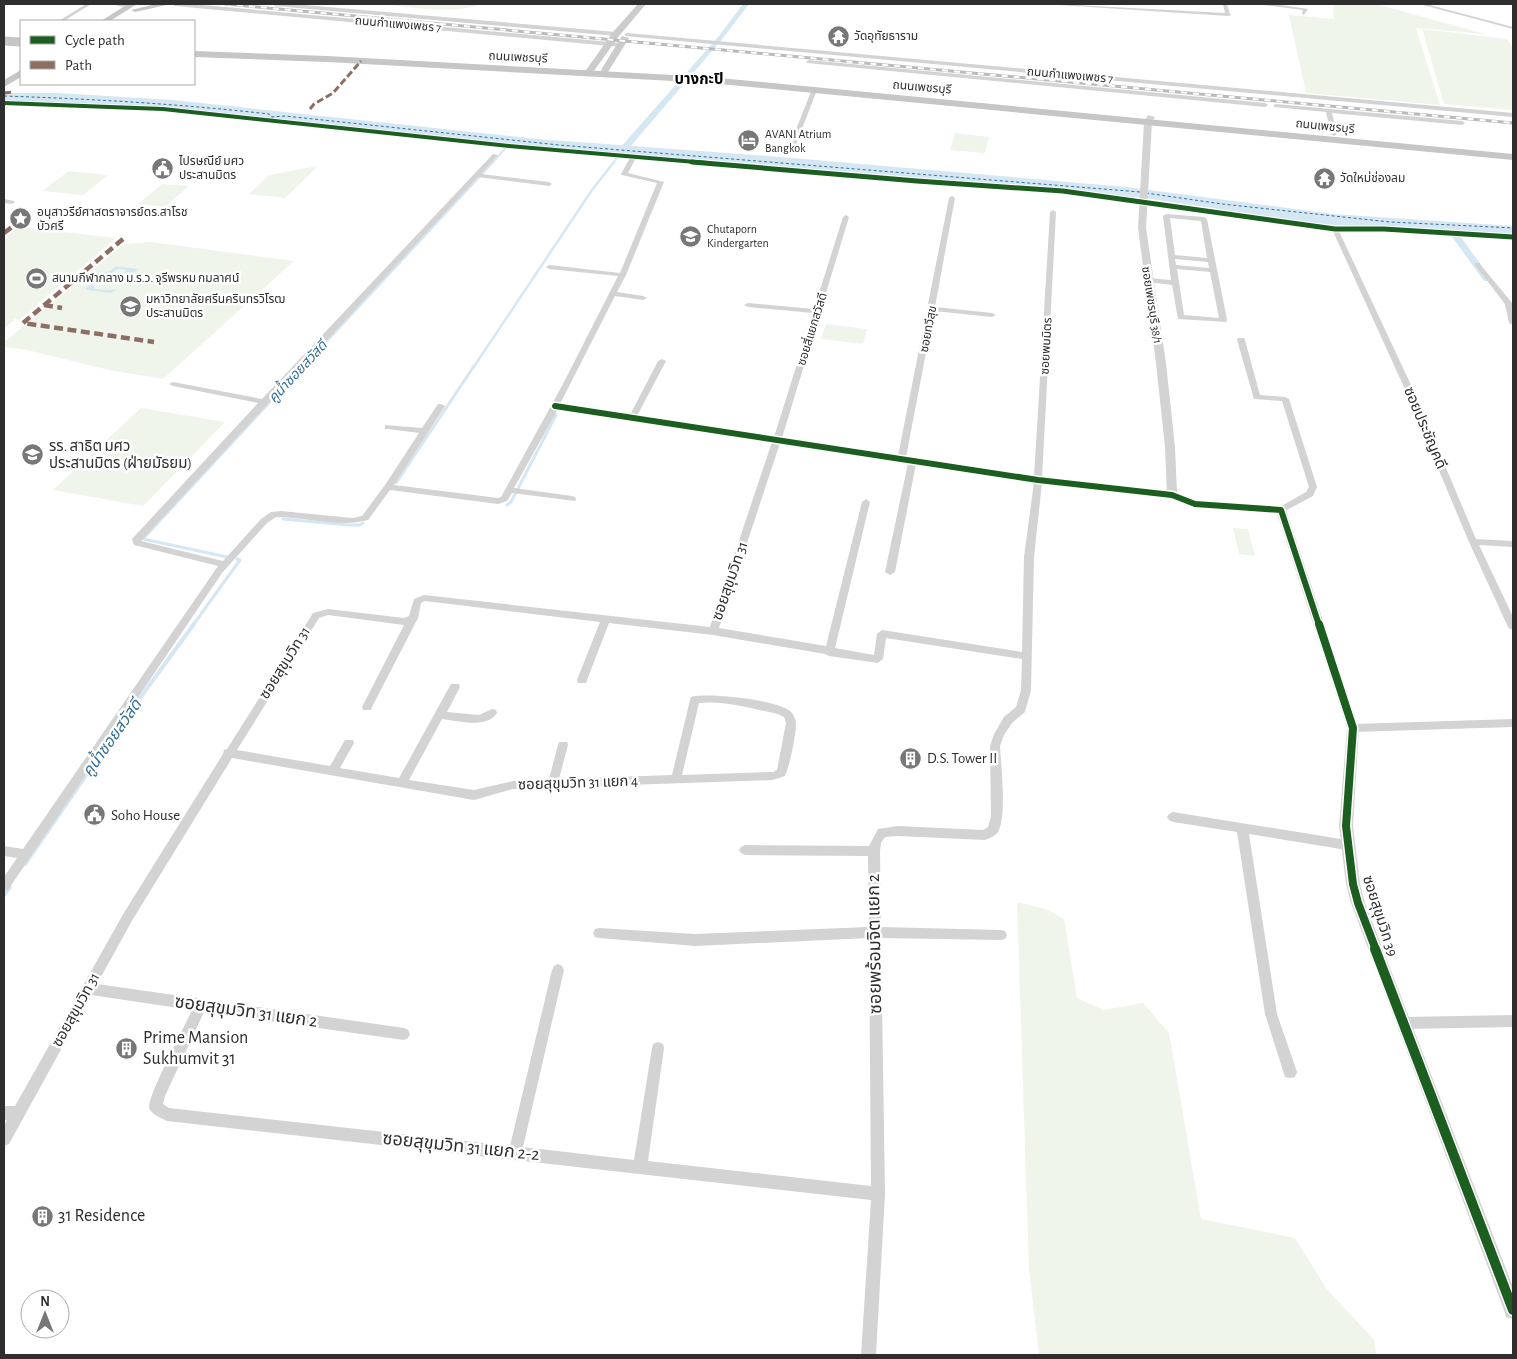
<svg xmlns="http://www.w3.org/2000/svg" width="1517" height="1359" font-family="'Alegreya Sans','Noto Sans Thai',sans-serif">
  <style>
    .green { fill: #f0f5eb }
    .water { fill: #d6e7f4 }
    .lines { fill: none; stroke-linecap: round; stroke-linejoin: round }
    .stream-far3 { stroke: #d6e7f4; stroke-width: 2 }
    .stream-far2 { stroke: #d6e7f4; stroke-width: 2.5 }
    .stream-far1 { stroke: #d6e7f4; stroke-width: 3 }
    .stream { stroke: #d6e7f4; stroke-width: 4 }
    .canal { fill: #d6e7f4; fill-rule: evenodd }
    .ferry { stroke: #346f98; stroke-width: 1; stroke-dasharray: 3 2.5; stroke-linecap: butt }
    .minor { fill: #d3d3d3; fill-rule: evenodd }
    .tertiary { fill: #d3d3d3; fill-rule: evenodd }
    .secondary { fill: #ccc; fill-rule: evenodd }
    .primary { fill: #c6c6c6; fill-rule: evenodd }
    .rail-casing { stroke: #bababa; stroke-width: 3 }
    .rail { stroke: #fff; stroke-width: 2; stroke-dasharray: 6; stroke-linecap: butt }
    .primary-bridge { stroke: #c6c6c6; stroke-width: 9 }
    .quiet-far1 { stroke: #8d6e63; stroke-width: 3; stroke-dasharray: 7 3; stroke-linecap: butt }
    .quiet { stroke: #8d6e63; stroke-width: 4.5; stroke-dasharray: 9 4.5; stroke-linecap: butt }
    .cycleway-far4-casing { stroke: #fff; stroke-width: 5.5 }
    .cycleway-far3-casing { stroke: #fff; stroke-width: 7 }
    .cycleway-far2-casing { stroke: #fff; stroke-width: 9 }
    .cycleway-far1-casing { stroke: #fff; stroke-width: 11 }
    .cycleway-casing { stroke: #fff; stroke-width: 13 }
    .cycleway-far4 { stroke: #1b5e20; stroke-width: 4 }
    .cycleway-far3 { stroke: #1b5e20; stroke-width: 5 }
    .cycleway-far2 { stroke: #1b5e20; stroke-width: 6 }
    .cycleway-far1 { stroke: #1b5e20; stroke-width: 8 }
    .cycleway { stroke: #1b5e20; stroke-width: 10 }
    .labels { text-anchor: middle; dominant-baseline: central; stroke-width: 5; stroke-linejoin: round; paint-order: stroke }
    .far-street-label { font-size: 12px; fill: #2e2e2e; stroke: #fff }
    .far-poi-label { font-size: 12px; fill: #2e2e2e; stroke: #fff; text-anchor: start }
    .far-water-label { font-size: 14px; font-style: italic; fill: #346f98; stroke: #fff }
    .far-quarter-label { font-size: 15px; font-weight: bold; fill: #000; stroke: #fff }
    .street-label { font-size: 15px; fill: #2e2e2e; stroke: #fff }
    .poi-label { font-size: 15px; fill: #2e2e2e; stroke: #fff; text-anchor: start }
    .water-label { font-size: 16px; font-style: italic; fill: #346f98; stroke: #fff }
    .near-street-label { font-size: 18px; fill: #2e2e2e; stroke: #fff }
    .near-poi-label { font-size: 18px; fill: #2e2e2e; stroke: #fff; text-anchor: start }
  </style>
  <rect width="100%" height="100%" fill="#fff"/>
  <g class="green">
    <path d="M377 4H482C450 16 411 6 377 4Z"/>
    <polygon points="1333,4 1376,4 1485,34 1416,28 1440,105 1306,93 1289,15 1334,19"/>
    <polygon points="1422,29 1507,39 1513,48 1513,110 1444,104"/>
    <polygon points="955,133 989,137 985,153 950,150"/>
    <polygon points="318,166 285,198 249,194 269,175"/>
    <polygon points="69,171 108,175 83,195 42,191"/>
    <polygon points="162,184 189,186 165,207 138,204"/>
    <polygon points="19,227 116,238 19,320 15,319 4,329 4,239"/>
    <polygon points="151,242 294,261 163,379 109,370 27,350 4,347 4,342 124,244"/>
    <polygon points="826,324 867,329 863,344 821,339"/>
    <polygon points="141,408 225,422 143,506 53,490"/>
    <polygon points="1233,528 1248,529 1255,556 1239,554"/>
    <polygon points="1017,902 1046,909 1064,919 1077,998 1104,1010 1143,1003 1169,1033 1201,1219 1295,1238 1326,1288 1375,1341 1376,1355 1039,1355 1029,1270"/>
  </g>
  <g class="water">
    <path d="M4 93H58L173 100 538 139 769 156 1127 187 1333 214 1513 226V236L1319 224 1138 197C1111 198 1085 191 1058 189 988 184 918 180 847 173 712 161 577 152 443 138 297 123 150 102 4 103Z"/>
    <path d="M116 266 138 269C133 274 130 275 123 274L127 270 118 269C110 275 101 276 93 283L95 289 110 290 117 289 111 293 87 290 86 288 105 272 110 271Z"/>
  </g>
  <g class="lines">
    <g class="stream-far3">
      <polyline points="492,163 510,143"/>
      <polyline points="613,163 621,152"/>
    </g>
    <g class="stream-far2">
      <polyline points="302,368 493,162"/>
      <polyline points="473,368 592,190 614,162"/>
    </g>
    <g class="stream-far1">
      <polyline points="396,483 474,366"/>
      <polyline points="507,505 511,502 556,415"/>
      <polyline points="283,519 349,525 360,525 363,523"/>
      <polyline points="227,557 143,539 303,366"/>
      <polyline points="193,625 240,560 237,559"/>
    </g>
    <g class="stream">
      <polyline points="25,864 129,713 194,624"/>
      <polyline points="4,895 10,887"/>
    </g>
    <g class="canal">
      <polygon points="743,4 749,4 723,38 624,154 618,154 618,150 719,36"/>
      <polygon points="1449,224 1452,225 1490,277 1490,281 1484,281 1445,227"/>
    </g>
    <g class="ferry">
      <path d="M4 96C93 99 181 104 269 114L271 117 285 116 559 145 1140 192"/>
      <polyline points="1146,193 1222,204 1390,222 1513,228"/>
    </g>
    <g class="minor">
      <polygon points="86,4 91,4 64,21 59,21"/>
      <path d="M114 4H132L133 5C129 8 117 7 114 4Z"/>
      <polygon points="1056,4 1225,13 1223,4 1227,4 1230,14 1232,15 1228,16 1058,5"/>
      <polygon points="1262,4 1274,4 1308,9 1304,15 1302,14 1303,10 1264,5"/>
      <polygon points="1419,4 1426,4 1513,27 1513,29"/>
      <polygon points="809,60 1265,103 1268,105 1265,107 807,63 806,62"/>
      <polygon points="812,89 817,90 793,152 788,153 787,152"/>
      <polygon points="1276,104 1462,121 1465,123 1462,125 1332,113 1337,134 1334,136 1331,134 1326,112 1274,107 1274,105"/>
      <path d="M493 154 498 155 481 174 549 182 552 184 549 186 478 177 141 541 223 561 261 519 271 512 281 511 352 518 362 516 385 485 419 433 388 429H385V425L422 428 438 404H441L445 406 394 485 498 498 501 497 564 382 618 276 549 269 546 267 549 265 620 273 657 183 622 175 621 174 631 156 634 154 637 156 628 173 664 182 626 275 617 292 643 296 647 298 643 300 615 296 560 404 630 415 658 361 662 359 666 361 637 416 774 437 813 313 748 307 744 305 748 303 814 309 843 217 846 215 849 217 782 438 898 456 949 198 952 196 955 198 935 307 992 313 996 315 992 317 934 311 906 457 1034 477 1050 212 1053 210 1056 212 1042 478 1172 492 1176 495 1172 498 1042 483 1034 557 1031 690 1025 712 1012 723 1004 735 1000 746C1001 766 1007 816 998 832 995 836 990 838 985 840L898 836 885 837 881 843 880 851 881 927 1001 930 1005 931 1007 935 1005 939 1001 940 881 938 885 1194 876 1355H861L871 1200 167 1121C161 1118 150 1114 149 1107 149 1093 185 1026 192 1010L91 995 9 1144 4 1146V1126L7 1120H4V1106H15L125 911 223 754 224 750 227 749 313 613 328 609 404 618 409 616 414 599 424 595 710 627 772 442 558 409 514 488 572 496 575 497 576 499 575 501 512 493 507 501 498 504 390 490 368 520C338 528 307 517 276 517L267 523 222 573 8 890 4 891V877L17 858 4 856V846L23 849 218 566 134 545 132 539 258 403 173 386 169 384 173 382 262 399ZM780 443 908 463 885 572 890 575 895 572 916 464 1034 482 1024 557 1022 652 882 630 877 634 874 655 835 648 870 502 866 499 862 502 826 646 719 628ZM425 601 600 622 577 680 578 683H586L587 680 609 623 713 635 825 654 829 656 878 663 883 659 886 638 1022 659 1021 690 1016 707 1004 717 994 734 990 746 991 817 988 827 983 830 898 826 878 829 869 846 745 845 741 847 739 850 741 853 745 855 868 856 869 927 695 934 599 928 595 929 593 933 595 937 599 938 695 946 869 938 871 1186 648 1161 664 1048 663 1044 658 1042 653 1044 652 1048 634 1160 523 1147 564 970 562 966 558 964 554 966 552 970 510 1146 169 1108 163 1104 165 1096 204 1012 404 1040 408 1038 410 1034 408 1030 404 1028 97 984 133 919 232 758 474 800 513 789 773 780 785 776 786 773C790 764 796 734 796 724 796 721 794 715 792 713 783 700 707 692 691 697L690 700 672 775 559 779 568 745 567 742H559L558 745 549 779 513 781 474 790 409 780 442 719C459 721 486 729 497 713L496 710 492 709 479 715 447 712 460 687 459 684H451L399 778 340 768 354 743 353 740H345L330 766 237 750 319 618 328 615 404 625 362 707 363 710H371L372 707 418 618 421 603ZM699 703C725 700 753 709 778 714L784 717 786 723 777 770 773 772 682 775Z"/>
      <polygon points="4,199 14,201 15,202 12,204 4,203"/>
      <path d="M1166 214 1204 217 1207 219 1227 320 1226 322 1178 319 1172 285 1148 282 1145 280 1148 278 1171 280 1163 216ZM1170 218 1201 221 1207 258 1175 255ZM1175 259 1208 262 1209 268 1176 265ZM1177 269 1210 272 1219 318 1184 315Z"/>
      <polygon points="1333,228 1338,229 1411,385 1476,539 1513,541 1513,547 1479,545 1513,617 1513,630 1510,629 1508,627 1469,542 1403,385 1332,229"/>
      <polygon points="1475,263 1479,263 1513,304 1513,325 1509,323 1505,304 1475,265"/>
      <polygon points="1238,338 1244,338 1245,340 1260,395 1285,397 1289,399 1317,487 1313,496 1281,513 1278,512 1277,510 1278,508 1306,492 1309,487 1282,401 1254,399 1237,340"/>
      <polygon points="1513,719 1513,727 1353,732 1349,731 1348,728 1349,725 1353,724"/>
      <polygon points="1173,812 1347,840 1351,842 1353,845 1351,848 1347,850 1249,834 1277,1014 1297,1072 1295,1077 1290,1078 1285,1077 1265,1014 1237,832 1173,822 1169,820 1167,817 1169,814"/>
      <polygon points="1513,1015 1513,1027 1404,1029 1400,1027 1398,1023 1400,1019 1404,1017"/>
    </g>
    <g class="tertiary">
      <polygon points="172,4 192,4 621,43 624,45 621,47 175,6"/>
      <polygon points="272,4 293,4 616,32 619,34 616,36 275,6"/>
      <polygon points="627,33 1513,113 1513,117 625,36 625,34"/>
      <polygon points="1148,115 1155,117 1152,122 1146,228 1166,363 1175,447 1177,493 1196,501 1281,506 1286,510 1359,728 1353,826 1360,884 1365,903 1513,1287 1513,1319 1506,1317 1504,1310 1351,903 1346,884 1339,826 1347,728 1277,513 1195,508 1168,497 1167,495 1165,447 1156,363 1138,228 1144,122"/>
    </g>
    <g class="secondary">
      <polygon points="638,4 646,4 619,36 591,75 585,75 584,73 613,32"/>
      <polygon points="622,36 629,38 608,72 602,72 601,70"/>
    </g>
    <g class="primary">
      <polygon points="128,4 137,4 110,21 101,21"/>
      <polygon points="156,4 171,4 135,12 131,10"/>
      <polygon points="194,51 327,56 709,77 1513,154 1513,160 709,83 327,62 194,57"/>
      <polygon points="21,70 21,77 4,87 4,80"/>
    </g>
    <defs>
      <polyline id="rail" points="225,4 1513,123"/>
    </defs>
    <use href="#rail" class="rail-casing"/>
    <use href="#rail" class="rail"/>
    <polyline class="primary-bridge" points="4,41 21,42"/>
    <g class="quiet-far1">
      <polyline points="4,93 14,92"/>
      <polyline points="310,109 314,104 333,93 361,61"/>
    </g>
    <g class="quiet">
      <polyline points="4,233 12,227"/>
      <polyline points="123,239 23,323 154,342"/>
      <polyline points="44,305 62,308"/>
    </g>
    <defs>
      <polyline id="cycleway-far4" points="4,103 163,109 509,146 707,163"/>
      <polyline id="cycleway-far3" points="692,162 917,181 1063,191 1335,229 1384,229 1513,237"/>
      <polyline id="cycleway-far2" points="555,406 1038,480 1172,495 1195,504 1281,510 1319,625"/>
      <polyline id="cycleway-far1" points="1319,624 1353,728 1346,826 1353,884 1358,903 1376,950"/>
      <polyline id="cycleway" points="1375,949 1513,1310"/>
    </defs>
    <use href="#cycleway-far4" class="cycleway-far4-casing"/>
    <use href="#cycleway-far3" class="cycleway-far3-casing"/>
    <use href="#cycleway-far2" class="cycleway-far2-casing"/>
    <use href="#cycleway-far1" class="cycleway-far1-casing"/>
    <use href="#cycleway" class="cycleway-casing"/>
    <use href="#cycleway-far4" class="cycleway-far4"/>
    <use href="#cycleway-far3" class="cycleway-far3"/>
    <use href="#cycleway-far2" class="cycleway-far2"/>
    <use href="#cycleway-far1" class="cycleway-far1"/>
    <use href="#cycleway" class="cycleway"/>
  </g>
  <defs>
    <symbol id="temple-disc" viewBox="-11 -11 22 22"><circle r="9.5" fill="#777" stroke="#fff"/><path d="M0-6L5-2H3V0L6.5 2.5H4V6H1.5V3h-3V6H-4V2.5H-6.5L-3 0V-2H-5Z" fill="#fff"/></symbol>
    <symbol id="hotel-disc" viewBox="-11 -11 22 22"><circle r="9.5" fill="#777" stroke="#fff"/><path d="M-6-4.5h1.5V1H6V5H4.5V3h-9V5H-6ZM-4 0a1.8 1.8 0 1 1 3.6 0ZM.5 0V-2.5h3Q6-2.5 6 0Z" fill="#fff"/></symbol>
    <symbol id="civic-disc" viewBox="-11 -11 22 22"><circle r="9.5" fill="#777" stroke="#fff"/><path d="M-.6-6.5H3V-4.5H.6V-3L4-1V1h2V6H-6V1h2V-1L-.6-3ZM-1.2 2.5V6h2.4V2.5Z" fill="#fff"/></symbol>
    <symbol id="sight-disc" viewBox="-11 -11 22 22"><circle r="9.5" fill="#777" stroke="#fff"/><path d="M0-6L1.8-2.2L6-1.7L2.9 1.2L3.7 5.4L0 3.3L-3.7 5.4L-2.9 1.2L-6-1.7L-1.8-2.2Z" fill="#fff"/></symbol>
    <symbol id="school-disc" viewBox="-11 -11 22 22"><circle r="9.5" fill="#777" stroke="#fff"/><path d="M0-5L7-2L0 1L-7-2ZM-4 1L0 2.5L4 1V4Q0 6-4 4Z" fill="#fff"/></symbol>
    <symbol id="stadium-disc" viewBox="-11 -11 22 22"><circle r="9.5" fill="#777" stroke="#fff"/><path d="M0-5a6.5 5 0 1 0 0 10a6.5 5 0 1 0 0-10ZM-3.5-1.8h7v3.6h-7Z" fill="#fff"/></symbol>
    <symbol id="university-disc" viewBox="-11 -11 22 22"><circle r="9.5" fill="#777" stroke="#fff"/><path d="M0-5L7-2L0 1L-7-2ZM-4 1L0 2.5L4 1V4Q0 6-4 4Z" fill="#fff"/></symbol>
    <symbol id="building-disc" viewBox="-11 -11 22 22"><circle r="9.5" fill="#777" stroke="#fff"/><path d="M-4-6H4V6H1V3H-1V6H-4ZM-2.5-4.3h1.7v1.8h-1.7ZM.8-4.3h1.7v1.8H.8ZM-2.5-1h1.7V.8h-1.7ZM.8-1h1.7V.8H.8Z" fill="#fff"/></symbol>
  </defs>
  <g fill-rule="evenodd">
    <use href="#temple-disc" x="826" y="24" width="25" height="25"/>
    <use href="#hotel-disc" x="736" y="128" width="25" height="25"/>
    <use href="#civic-disc" x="150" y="156" width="25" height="25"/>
    <use href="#temple-disc" x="1312" y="166" width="25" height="25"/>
    <use href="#sight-disc" x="8" y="206" width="25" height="25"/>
    <use href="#school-disc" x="678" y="224" width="25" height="25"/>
    <use href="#stadium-disc" x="24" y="266" width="25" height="25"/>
    <use href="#university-disc" x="118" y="294" width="25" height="25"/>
    <use href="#school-disc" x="20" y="442" width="25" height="25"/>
    <use href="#building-disc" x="898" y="746" width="25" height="25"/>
    <use href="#civic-disc" x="82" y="802" width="25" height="25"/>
    <use href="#building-disc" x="114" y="1036" width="25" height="25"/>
    <use href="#building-disc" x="30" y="1204" width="25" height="25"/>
  </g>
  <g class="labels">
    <g class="far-street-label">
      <text transform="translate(398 24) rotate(5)">ถนนกำแพงเพชร 7</text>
      <text transform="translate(518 57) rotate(3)">ถนนเพชรบุรี</text>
      <text transform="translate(1070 75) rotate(5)">ถนนกำแพงเพชร 7</text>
      <text transform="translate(922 87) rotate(5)">ถนนเพชรบุรี</text>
      <text transform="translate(1325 126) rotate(6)">ถนนเพชรบุรี</text>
      <text transform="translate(1152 305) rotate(81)">ซอยเพชรบุรี 38/1</text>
      <text transform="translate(812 329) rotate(-73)">ซอยสี่แยกสวัสดี</text>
      <text transform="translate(928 329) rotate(-79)">ซอยทวีสุข</text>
      <text transform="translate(1046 346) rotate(-87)">ซอยพบมิตร</text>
    </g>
    <g class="far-poi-label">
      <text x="854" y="36">วัดอุทัยธาราม</text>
      <text x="765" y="134">AVANI Atrium<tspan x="765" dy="14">Bangkok</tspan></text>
      <text x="179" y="161">ไปรษณีย์ มศว<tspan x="179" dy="14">ประสานมิตร</tspan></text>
      <text x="1340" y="178">วัดใหม่ช่องลม</text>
      <text x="37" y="212">อนุสาวรีย์ศาสตราจารย์ดร.สาโรช<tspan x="37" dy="14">บัวศรี</tspan></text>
      <text x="707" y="229">Chutaporn<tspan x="707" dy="14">Kindergarten</tspan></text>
      <text x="52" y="278">สนามกีฬากลาง ม.ร.ว. จุรีพรหม กมลาศน์</text>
      <text x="146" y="299">มหาวิทยาลัยศรีนครินทรวิโรฒ<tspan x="146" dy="14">ประสานมิตร</tspan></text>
    </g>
    <g class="far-water-label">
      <text transform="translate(298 372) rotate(-47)">คูน้ำซอยสวัสดี</text>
    </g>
    <g class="far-quarter-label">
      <text x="699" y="79">บางกะปิ</text>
    </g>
    <g class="street-label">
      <text transform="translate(1425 428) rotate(67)">ซอยประชัญคดี</text>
      <text transform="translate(730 581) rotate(-71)">ซอยสุขุมวิท 31</text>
      <text transform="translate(285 663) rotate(-58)">ซอยสุขุมวิท 31</text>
      <text transform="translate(578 783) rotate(-2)">ซอยสุขุมวิท 31 แยก 4</text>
      <text transform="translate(1380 916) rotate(72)">ซอยสุขุมวิท 39</text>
      <text transform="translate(76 1010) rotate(-61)">ซอยสุขุมวิท 31</text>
    </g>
    <g class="poi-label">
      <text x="49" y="446">รร. สาธิต มศว<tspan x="49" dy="17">ประสานมิตร (ฝ่ายมัธยม)</tspan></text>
      <text x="927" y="758">D.S. Tower II</text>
      <text x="111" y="815">Soho House</text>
    </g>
    <g class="water-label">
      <text transform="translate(112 738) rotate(-55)">คูน้ำซอยสวัสดี</text>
    </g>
    <g class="near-street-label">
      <text transform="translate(875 944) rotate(-91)">ซอยพร้อมจิต แยก 2</text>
      <text transform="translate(246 1012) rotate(8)">ซอยสุขุมวิท 31 แยก 2</text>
      <text transform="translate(461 1147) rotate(6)">ซอยสุขุมวิท 31 แยก 2-2</text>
    </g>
    <g class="near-poi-label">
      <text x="143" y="1038">Prime Mansion<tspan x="143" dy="21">Sukhumvit 31</tspan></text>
      <text x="58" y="1216">31 Residence</text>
    </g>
  </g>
  <rect width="1517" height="1359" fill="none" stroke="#2e2e2e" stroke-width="10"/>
  <rect x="20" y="20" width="175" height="65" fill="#ffffff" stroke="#ababab"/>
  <rect x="30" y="36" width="25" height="8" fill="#1b5e20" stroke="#ababab"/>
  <text x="65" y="45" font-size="15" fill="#2e2e2e">Cycle path</text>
  <rect x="30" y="61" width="25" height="8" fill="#8d6e63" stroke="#ababab"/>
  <text x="65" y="70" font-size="15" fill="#2e2e2e">Path</text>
  <g transform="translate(45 1314)"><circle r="24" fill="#ffffff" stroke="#ababab"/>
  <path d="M0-4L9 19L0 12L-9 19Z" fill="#777777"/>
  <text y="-8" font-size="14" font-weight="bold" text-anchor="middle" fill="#2e2e2e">N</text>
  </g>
</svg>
